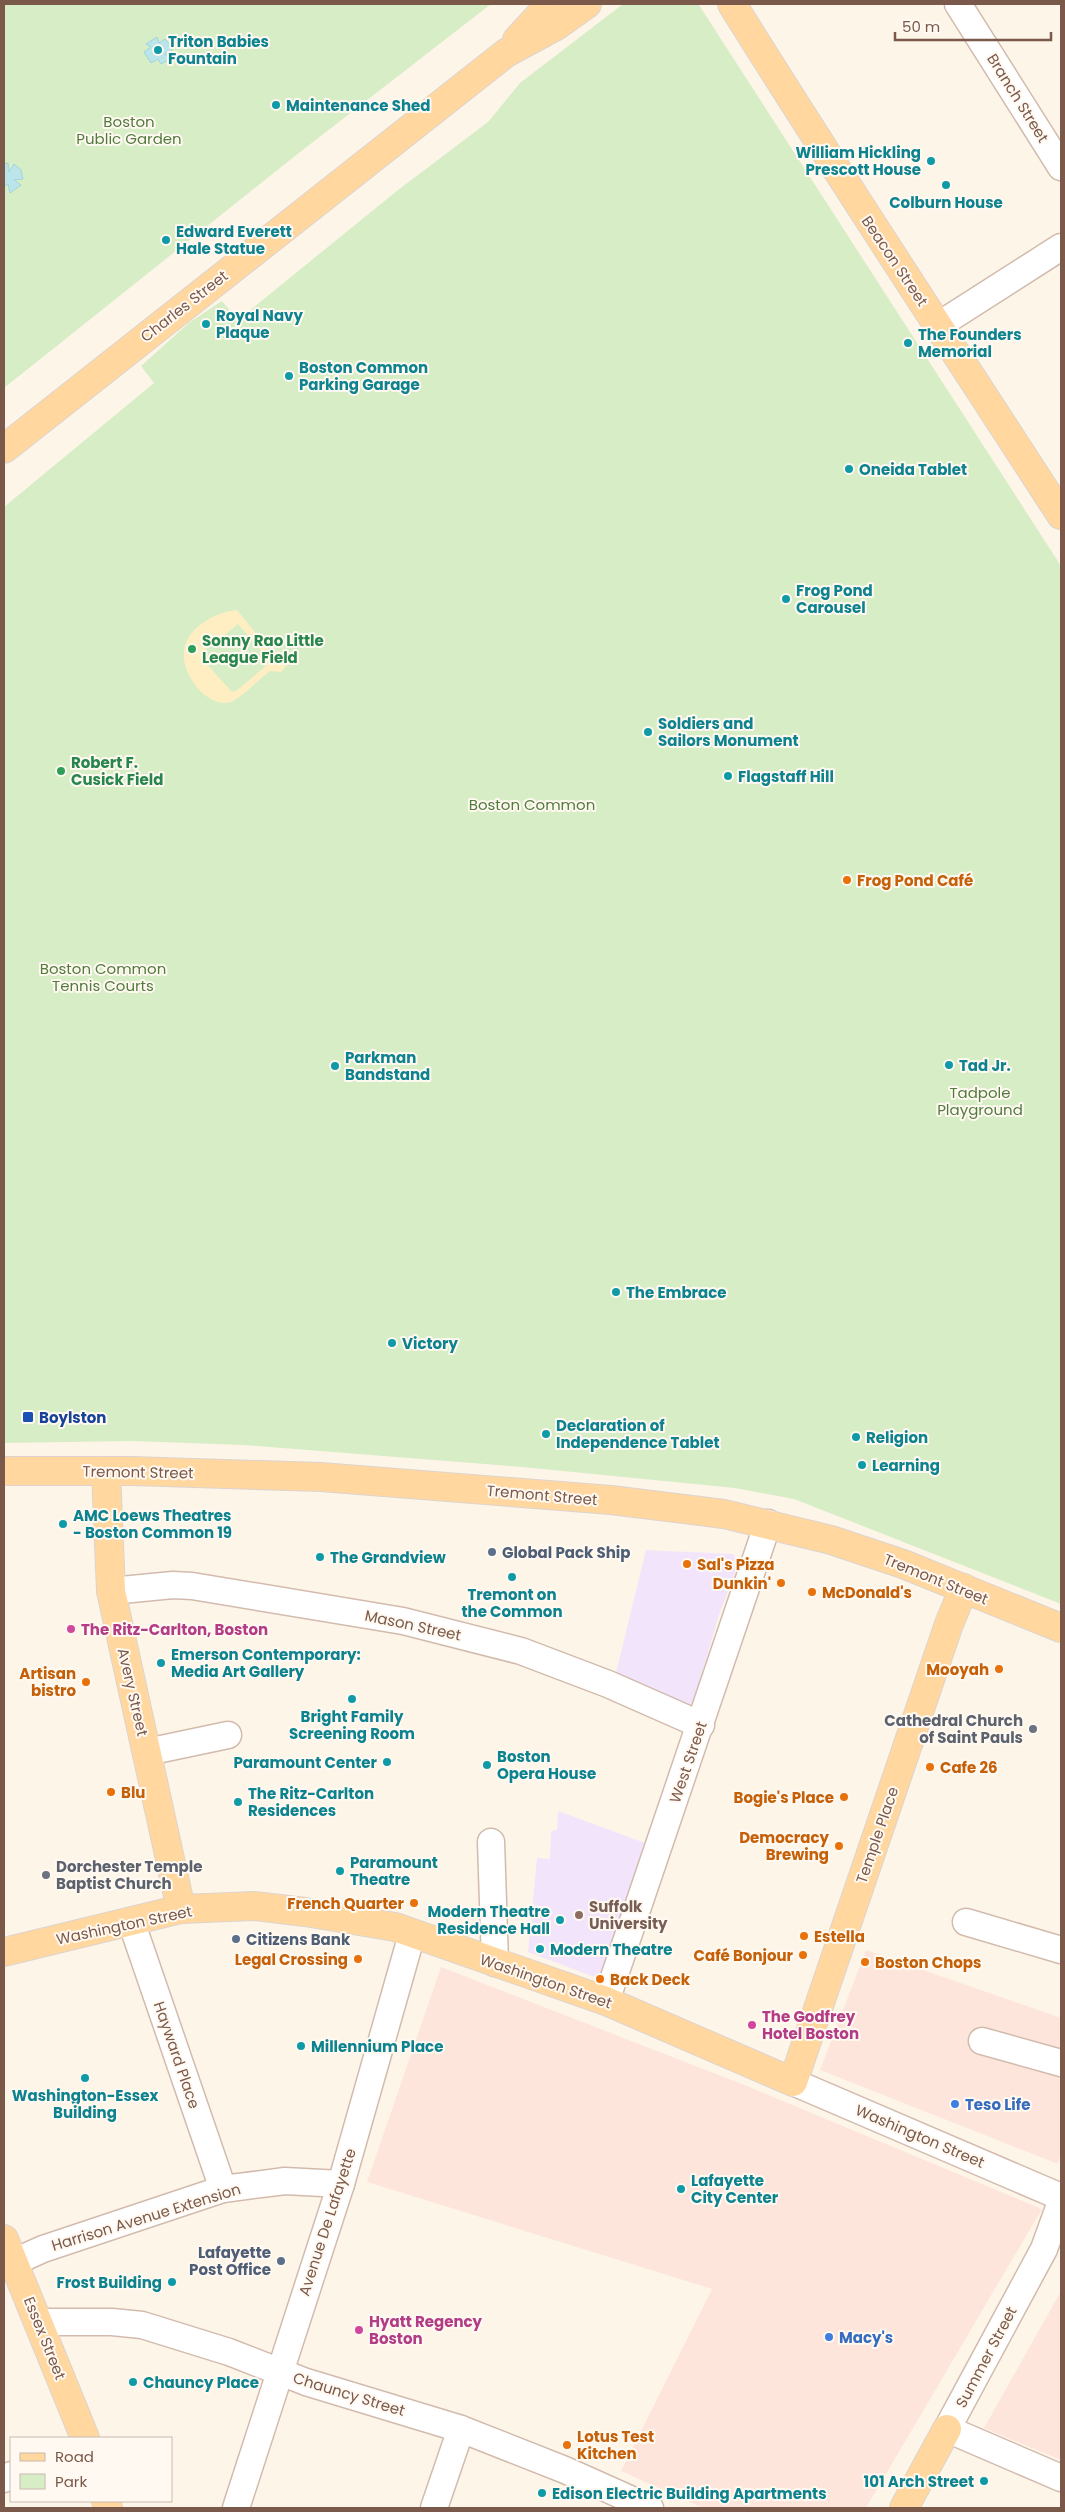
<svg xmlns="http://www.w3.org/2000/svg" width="1065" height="2512" font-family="Poppins,sans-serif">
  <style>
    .commercial { fill: #fee5dc }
    .education { fill: #f2e5fb }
    .green { fill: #d7edc5 }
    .sand { fill: #ffeec2; fill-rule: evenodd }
    .water { fill: #bbe5ea; stroke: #a1d5dc }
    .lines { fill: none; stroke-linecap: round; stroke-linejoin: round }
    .minor-casing { stroke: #d2bbad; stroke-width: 29 }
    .major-casing { stroke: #ddd4d0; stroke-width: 30 }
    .minor { stroke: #fff; stroke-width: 26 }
    .major { stroke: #ffd79f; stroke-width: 28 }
    .culture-dot { fill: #0f9aa8; stroke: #fff9f1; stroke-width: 2 }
    .leisure-dot { fill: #2e9e5b; stroke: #fff9f1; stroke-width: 2 }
    .food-dot { fill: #e8710a; stroke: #fff9f1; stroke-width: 2 }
    .transit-dot { fill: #1a4fb4; stroke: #fff9f1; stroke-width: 2 }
    .service-dot { fill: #5c6f8a; stroke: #fff9f1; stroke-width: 2 }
    .hotel-dot { fill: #d1479c; stroke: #fff9f1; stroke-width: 2 }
    .worship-dot { fill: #6b7280; stroke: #fff9f1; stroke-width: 2 }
    .education-dot { fill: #8d6e63; stroke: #fff9f1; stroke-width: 2 }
    .shop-dot { fill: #3f7fe0; stroke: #fff9f1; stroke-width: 2 }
    .labels { text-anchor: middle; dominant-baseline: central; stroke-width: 4; stroke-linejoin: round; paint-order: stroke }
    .culture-label { font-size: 15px; font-weight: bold; fill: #0d838f; stroke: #fff9f1; text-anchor: start }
    .street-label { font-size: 15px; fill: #7b594a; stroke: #fff9f1 }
    .park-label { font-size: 15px; fill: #527b3e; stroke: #fff9f1 }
    .leisure-label { font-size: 15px; font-weight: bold; fill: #27864d; stroke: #fff9f1; text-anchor: start }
    .food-label { font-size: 15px; font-weight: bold; fill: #c56008; stroke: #fff9f1; text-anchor: start }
    .transit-label { font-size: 15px; font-weight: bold; fill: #164399; stroke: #fff9f1; text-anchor: start }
    .service-label { font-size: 15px; font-weight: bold; fill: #4e5e75; stroke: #fff9f1; text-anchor: start }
    .hotel-label { font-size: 15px; font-weight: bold; fill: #b23c85; stroke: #fff9f1; text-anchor: start }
    .worship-label { font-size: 15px; font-weight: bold; fill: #5b616d; stroke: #fff9f1; text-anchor: end }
    .education-label { font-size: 15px; font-weight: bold; fill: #785e54; stroke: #fff9f1; text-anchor: start }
    .shop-label { font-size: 15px; font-weight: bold; fill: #366cbe; stroke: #fff9f1; text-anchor: start }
  </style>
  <rect width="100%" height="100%" fill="#fef5e9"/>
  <g class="commercial">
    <polygon points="866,1950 1061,2018 1061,2152 1058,2164 820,2070"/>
    <polygon points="441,1967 747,2086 1042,2209 866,2508 703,2508 621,2471 712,2289 367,2182"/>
    <polygon points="1061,2291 1061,2460 984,2428"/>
  </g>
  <g class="education">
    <polygon points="646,1550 733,1554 739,1562 719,1615 691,1710 615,1677"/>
    <polygon points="558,1811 648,1844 605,1981 528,1952 537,1858 550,1859 551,1831 557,1830"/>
  </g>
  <g class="green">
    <polygon points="4,4 491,4 295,156 4,388"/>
    <polygon points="623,4 699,5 1061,566 1061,1604 794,1499 735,1488 522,1467 244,1445 132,1441 4,1443 4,507 154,383 141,366 190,322 222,301 238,320 398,190 488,122 520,83"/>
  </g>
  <path class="sand" d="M237 610 271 652 278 651 284 655 287 665 281 672 270 671C262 677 239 699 231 702 207 709 181 674 184 652 186 628 215 612 237 610ZM238 624 266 656 264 661 265 667 236 691 232 692 203 660 202 656 204 651Z"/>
  <g class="water">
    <polygon points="157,37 159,43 165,39 171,46 172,51 165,54 170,59 161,64 158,59 151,63 144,52 151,47 146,44"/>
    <polygon points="8,163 9,172 14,164 21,170 23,179 14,180 21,185 10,193 8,184 4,187 4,164"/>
  </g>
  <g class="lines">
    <defs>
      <g id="minor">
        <polyline points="958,4 1061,167"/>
        <polyline points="939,325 1061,247"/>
        <polyline points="111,1591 173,1585 192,1586 403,1621 521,1651 608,1684 701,1725"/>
        <polyline points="147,1752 228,1735"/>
        <polyline points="491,1842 495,1963"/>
        <polyline points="131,1921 223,2189"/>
        <polyline points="966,1922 1061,1950"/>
        <polyline points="606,2001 768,1523"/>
        <polyline points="982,2041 1061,2063"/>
        <polyline points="793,2082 1061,2197"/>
        <polyline points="1061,2202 1044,2249 947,2429 1061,2478"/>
        <polyline points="14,2262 43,2249 223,2189 285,2181 341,2184"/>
        <polyline points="38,2322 112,2322 142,2325 229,2352 306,2382 461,2429 565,2470 650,2508"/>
        <polyline points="4,2479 11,2475"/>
        <polyline points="236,2508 341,2184 412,1934"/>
        <polyline points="434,2508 461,2429"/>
      </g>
      <g id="major">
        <path d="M732 4C839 176 951 345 1061 515"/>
        <polyline points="517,40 550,4"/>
        <polyline points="4,449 506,53 556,26 587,4"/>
        <polyline points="4,1471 132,1471 321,1477 611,1500 724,1514 831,1540 903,1564 1061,1628"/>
        <polyline points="106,1472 111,1591 181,1909"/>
        <polyline points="4,1952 181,1909 254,1906 305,1912 395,1927 606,2001 793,2082 949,1624 964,1588"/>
        <polyline points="4,2239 85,2438"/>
        <polyline points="106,2501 108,2508"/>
        <polyline points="904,2508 947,2429"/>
      </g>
    </defs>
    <use href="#minor" class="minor-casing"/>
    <use href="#major" class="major-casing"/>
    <use href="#minor" class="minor"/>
    <use href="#major" class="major"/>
  </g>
  <g class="culture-dot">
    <circle cx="158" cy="50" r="5"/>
    <circle cx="276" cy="105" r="5"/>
    <circle cx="931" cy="161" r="5"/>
    <circle cx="946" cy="185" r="5"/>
    <circle cx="166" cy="240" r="5"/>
    <circle cx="206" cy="324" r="5"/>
    <circle cx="908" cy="343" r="5"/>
    <circle cx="289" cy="376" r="5"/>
    <circle cx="849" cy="469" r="5"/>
    <circle cx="786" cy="599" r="5"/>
    <circle cx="648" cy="732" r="5"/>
    <circle cx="728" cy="776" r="5"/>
    <circle cx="949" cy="1065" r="5"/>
    <circle cx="335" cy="1066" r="5"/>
    <circle cx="616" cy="1292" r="5"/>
    <circle cx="392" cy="1343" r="5"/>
    <circle cx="546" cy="1434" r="5"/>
    <circle cx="856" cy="1437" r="5"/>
    <circle cx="862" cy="1465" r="5"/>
    <circle cx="63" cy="1524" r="5"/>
    <circle cx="320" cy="1557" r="5"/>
    <circle cx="512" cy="1577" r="5"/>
    <circle cx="161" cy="1663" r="5"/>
    <circle cx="352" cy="1699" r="5"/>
    <circle cx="387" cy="1762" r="5"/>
    <circle cx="487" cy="1765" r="5"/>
    <circle cx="238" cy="1802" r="5"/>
    <circle cx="340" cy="1871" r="5"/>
    <circle cx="560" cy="1920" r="5"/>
    <circle cx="540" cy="1949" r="5"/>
    <circle cx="301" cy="2046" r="5"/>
    <circle cx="85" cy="2078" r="5"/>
    <circle cx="681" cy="2189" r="5"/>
    <circle cx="172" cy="2282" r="5"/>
    <circle cx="133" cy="2382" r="5"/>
    <circle cx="984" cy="2481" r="5"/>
    <circle cx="542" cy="2493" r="5"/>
  </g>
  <g class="leisure-dot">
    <circle cx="192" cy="649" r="5"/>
    <circle cx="61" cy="771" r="5"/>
  </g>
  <g class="food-dot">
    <circle cx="847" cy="880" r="5"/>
    <circle cx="687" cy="1564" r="5"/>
    <circle cx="781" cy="1583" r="5"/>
    <circle cx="812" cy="1592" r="5"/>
    <circle cx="999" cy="1669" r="5"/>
    <circle cx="86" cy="1682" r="5"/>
    <circle cx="930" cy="1767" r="5"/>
    <circle cx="111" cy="1792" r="5"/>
    <circle cx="844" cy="1797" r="5"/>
    <circle cx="839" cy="1846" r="5"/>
    <circle cx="414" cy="1903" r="5"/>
    <circle cx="804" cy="1936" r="5"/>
    <circle cx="803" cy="1955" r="5"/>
    <circle cx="358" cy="1959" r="5"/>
    <circle cx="865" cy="1962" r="5"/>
    <circle cx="600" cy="1979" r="5"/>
    <circle cx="567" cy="2445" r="5"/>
  </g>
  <rect class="transit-dot" x="22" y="1411" width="12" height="12" rx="2.5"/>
  <g class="service-dot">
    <circle cx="492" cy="1552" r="5"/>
    <circle cx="236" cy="1939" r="5"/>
    <circle cx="281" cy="2261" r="5"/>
  </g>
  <g class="hotel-dot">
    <circle cx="71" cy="1629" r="5"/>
    <circle cx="752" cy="2025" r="5"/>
    <circle cx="359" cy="2330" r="5"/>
  </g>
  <g class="worship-dot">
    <circle cx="1033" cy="1729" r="5"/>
    <circle cx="46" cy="1875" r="5"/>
  </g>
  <circle class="education-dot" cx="579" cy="1915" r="5"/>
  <g class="shop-dot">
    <circle cx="955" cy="2104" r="5"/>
    <circle cx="829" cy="2337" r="5"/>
  </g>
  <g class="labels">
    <g class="culture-label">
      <text x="168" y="41">Triton Babies<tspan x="168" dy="17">Fountain</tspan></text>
      <text x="286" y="105">Maintenance Shed</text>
      <text x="921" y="152" text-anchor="end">William Hickling<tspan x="921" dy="17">Prescott House</tspan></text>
      <text x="946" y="202" text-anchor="middle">Colburn House</text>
      <text x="176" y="231">Edward Everett<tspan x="176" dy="17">Hale Statue</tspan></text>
      <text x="216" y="315">Royal Navy<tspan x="216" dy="17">Plaque</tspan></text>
      <text x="918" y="334">The Founders<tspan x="918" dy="17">Memorial</tspan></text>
      <text x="299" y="367">Boston Common<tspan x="299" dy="17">Parking Garage</tspan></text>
      <text x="859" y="469">Oneida Tablet</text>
      <text x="796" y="590">Frog Pond<tspan x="796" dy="17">Carousel</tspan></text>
      <text x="658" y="723">Soldiers and<tspan x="658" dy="17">Sailors Monument</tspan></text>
      <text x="738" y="776">Flagstaff Hill</text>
      <text x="345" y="1057">Parkman<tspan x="345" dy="17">Bandstand</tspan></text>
      <text x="959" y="1065">Tad Jr.</text>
      <text x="626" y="1292">The Embrace</text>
      <text x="402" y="1343">Victory</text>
      <text x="556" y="1425">Declaration of<tspan x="556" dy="17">Independence Tablet</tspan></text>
      <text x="866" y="1437">Religion</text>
      <text x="872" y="1465">Learning</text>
      <text x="73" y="1515">AMC Loews Theatres<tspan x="73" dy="17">- Boston Common 19</tspan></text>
      <text x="330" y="1557">The Grandview</text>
      <text x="512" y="1594" text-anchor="middle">Tremont on<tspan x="512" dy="17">the Common</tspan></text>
      <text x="171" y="1654">Emerson Contemporary:<tspan x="171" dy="17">Media Art Gallery</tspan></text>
      <text x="352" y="1716" text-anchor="middle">Bright Family<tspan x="352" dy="17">Screening Room</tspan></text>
      <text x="497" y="1756">Boston<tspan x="497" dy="17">Opera House</tspan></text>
      <text x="377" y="1762" text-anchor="end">Paramount Center</text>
      <text x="248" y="1793">The Ritz-Carlton<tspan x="248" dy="17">Residences</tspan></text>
      <text x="350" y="1862">Paramount<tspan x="350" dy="17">Theatre</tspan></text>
      <text x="550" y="1911" text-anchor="end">Modern Theatre<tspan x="550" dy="17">Residence Hall</tspan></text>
      <text x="550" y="1949">Modern Theatre</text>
      <text x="311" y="2046">Millennium Place</text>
      <text x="85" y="2095" text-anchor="middle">Washington-Essex<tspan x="85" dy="17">Building</tspan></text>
      <text x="691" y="2180">Lafayette<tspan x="691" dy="17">City Center</tspan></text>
      <text x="162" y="2282" text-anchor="end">Frost Building</text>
      <text x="143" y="2382">Chauncy Place</text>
      <text x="974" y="2481" text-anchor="end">101 Arch Street</text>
      <text x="552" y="2493">Edison Electric Building Apartments</text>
    </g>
    <g class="street-label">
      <text transform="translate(1018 98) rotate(58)">Branch Street</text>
      <text transform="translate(895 261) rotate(56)">Beacon Street</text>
      <text transform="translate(184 306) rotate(-38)">Charles Street</text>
      <text transform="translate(138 1472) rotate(1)">Tremont Street</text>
      <text transform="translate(542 1495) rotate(5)">Tremont Street</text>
      <text transform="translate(936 1579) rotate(22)">Tremont Street</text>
      <text transform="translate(413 1625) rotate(12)">Mason Street</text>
      <text transform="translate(133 1692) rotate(77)">Avery Street</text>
      <text transform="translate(688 1762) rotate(-71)">West Street</text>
      <text transform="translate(877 1835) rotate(-71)">Temple Place</text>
      <text transform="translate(124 1925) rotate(-12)">Washington Street</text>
      <text transform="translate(546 1981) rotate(19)">Washington Street</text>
      <text transform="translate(177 2055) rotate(71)">Hayward Place</text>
      <text transform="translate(920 2136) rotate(23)">Washington Street</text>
      <text transform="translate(146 2217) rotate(-17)">Harrison Avenue Extension</text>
      <text transform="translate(327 2222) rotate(-72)">Avenue De Lafayette</text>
      <text transform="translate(45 2338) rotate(68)">Essex Street</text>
      <text transform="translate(986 2357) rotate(-62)">Summer Street</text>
      <text transform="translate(349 2394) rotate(17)">Chauncy Street</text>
    </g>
    <g class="park-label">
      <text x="129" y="121">Boston<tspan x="129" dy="17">Public Garden</tspan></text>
      <text x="532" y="804">Boston Common</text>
      <text x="103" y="968">Boston Common<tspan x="103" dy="17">Tennis Courts</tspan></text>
      <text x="980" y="1092">Tadpole<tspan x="980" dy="17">Playground</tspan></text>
    </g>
    <g class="leisure-label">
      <text x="202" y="640">Sonny Rao Little<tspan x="202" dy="17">League Field</tspan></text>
      <text x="71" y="762">Robert F.<tspan x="71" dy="17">Cusick Field</tspan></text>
    </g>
    <g class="food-label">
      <text x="857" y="880">Frog Pond Café</text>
      <text x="697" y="1564">Sal's Pizza</text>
      <text x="771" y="1583" text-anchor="end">Dunkin'</text>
      <text x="822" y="1592">McDonald's</text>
      <text x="989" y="1669" text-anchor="end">Mooyah</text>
      <text x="76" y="1673" text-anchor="end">Artisan<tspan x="76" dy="17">bistro</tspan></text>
      <text x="940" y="1767">Cafe 26</text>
      <text x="121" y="1792">Blu</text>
      <text x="834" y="1797" text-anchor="end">Bogie's Place</text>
      <text x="829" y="1837" text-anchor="end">Democracy<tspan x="829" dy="17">Brewing</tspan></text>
      <text x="404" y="1903" text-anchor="end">French Quarter</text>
      <text x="814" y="1936">Estella</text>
      <text x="793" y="1955" text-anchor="end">Café Bonjour</text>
      <text x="348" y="1959" text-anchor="end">Legal Crossing</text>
      <text x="875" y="1962">Boston Chops</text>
      <text x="610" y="1979">Back Deck</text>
      <text x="577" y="2436">Lotus Test<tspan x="577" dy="17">Kitchen</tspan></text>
    </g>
    <g class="transit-label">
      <text x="39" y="1417">Boylston</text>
    </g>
    <g class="service-label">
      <text x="502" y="1552">Global Pack Ship</text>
      <text x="246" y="1939">Citizens Bank</text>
      <text x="271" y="2252" text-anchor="end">Lafayette<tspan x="271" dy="17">Post Office</tspan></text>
    </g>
    <g class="hotel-label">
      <text x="81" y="1629">The Ritz-Carlton, Boston</text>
      <text x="762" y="2016">The Godfrey<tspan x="762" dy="17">Hotel Boston</tspan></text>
      <text x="369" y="2321">Hyatt Regency<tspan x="369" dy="17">Boston</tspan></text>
    </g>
    <g class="worship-label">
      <text x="1023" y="1720">Cathedral Church<tspan x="1023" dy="17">of Saint Pauls</tspan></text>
      <text x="56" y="1866" text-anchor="start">Dorchester Temple<tspan x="56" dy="17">Baptist Church</tspan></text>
    </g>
    <g class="education-label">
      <text x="589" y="1906">Suffolk<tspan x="589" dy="17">University</tspan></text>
    </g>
    <g class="shop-label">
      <text x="965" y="2104">Teso Life</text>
      <text x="839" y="2337">Macy's</text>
    </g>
  </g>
  <rect width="1065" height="2512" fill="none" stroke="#7b594a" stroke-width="10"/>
  <rect x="10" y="2437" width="162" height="65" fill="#fff9f1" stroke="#cab9ae"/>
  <rect x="20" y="2453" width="25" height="8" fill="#ffd79f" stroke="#cab9ae"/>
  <text x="55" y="2462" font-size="15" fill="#7b594a">Road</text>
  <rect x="20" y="2474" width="25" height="15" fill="#d7edc5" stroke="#cab9ae"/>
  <text x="55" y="2487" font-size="15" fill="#7b594a">Park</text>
  <path d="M895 32v8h156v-8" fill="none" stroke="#7b594a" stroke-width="2.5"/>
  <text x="902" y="32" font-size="15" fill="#7b594a" stroke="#fff9f1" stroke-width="4" paint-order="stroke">50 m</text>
</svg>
